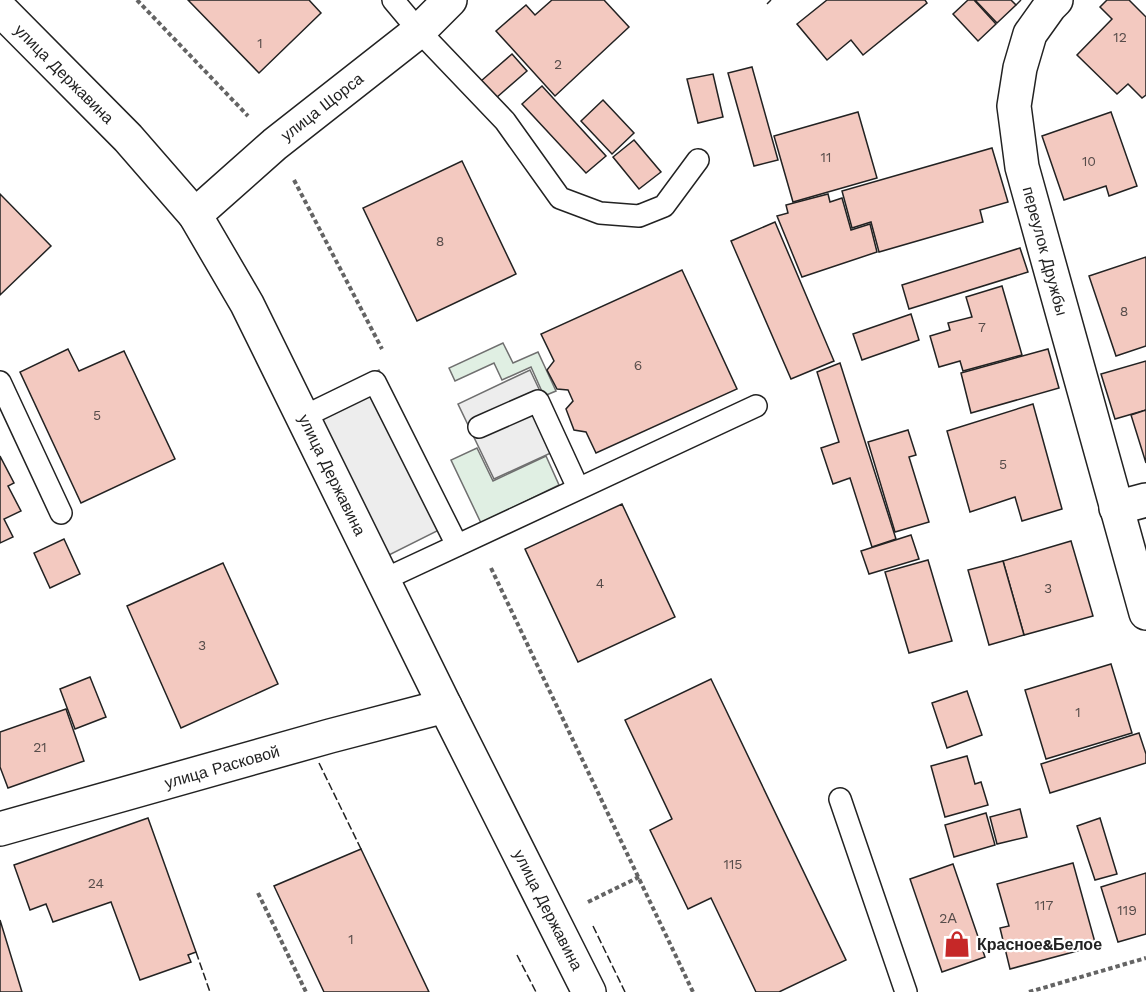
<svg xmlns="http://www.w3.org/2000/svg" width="1146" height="992" font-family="'Work Sans',sans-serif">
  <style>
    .green { fill: #e0efe3; stroke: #6f6f6f; stroke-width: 1.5 }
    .parking { fill: #ededed; stroke: #6f6f6f; stroke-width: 1.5 }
    .building { fill: #f3c9c0; stroke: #222; stroke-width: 1.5 }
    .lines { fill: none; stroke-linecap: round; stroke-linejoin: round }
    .service-casing { stroke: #222; stroke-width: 24 }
    .minor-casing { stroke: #222; stroke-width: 36 }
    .path { stroke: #646464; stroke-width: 4; stroke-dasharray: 4.5 3; stroke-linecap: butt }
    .service { stroke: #fff; stroke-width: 21 }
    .minor { stroke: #fff; stroke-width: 33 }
    .fence { stroke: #222; stroke-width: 1.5; stroke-dasharray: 8 3; stroke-linecap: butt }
    .labels { text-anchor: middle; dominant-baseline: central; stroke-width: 4.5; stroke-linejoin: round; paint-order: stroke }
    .number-label { font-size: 14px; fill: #564c4a }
    .street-label { font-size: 16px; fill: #222; stroke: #fff }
    .poi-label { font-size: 16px; font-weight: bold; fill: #222; stroke: #fff; text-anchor: start }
  </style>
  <rect width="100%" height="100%" fill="#fff"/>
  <g class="green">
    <polygon points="503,343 513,363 538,352 556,391 544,396 531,367 502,380 494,363 455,381 449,368"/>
    <polygon points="477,448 493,481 546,456 559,485 481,523 451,460"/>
  </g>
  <g class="parking">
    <polygon points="379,370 455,522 383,558 307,406"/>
    <polygon points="530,370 566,446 494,479 458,404"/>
  </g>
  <g class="building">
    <polygon points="188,0 309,0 321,13 259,73"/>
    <polygon points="552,0 604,0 629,27 555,96 496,31 526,5 535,15"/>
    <polygon points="827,0 925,0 927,3 863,55 851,40 827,60 797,24"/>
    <polygon points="968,0 974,0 996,24 978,41 953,14"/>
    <polygon points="975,0 1011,0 1016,5 997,23"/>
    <polygon points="1107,0 1129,0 1146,17 1146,95 1142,98 1128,84 1117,94 1077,55 1112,19 1100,7"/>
    <polygon points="512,54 527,71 496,98 481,81"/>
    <polygon points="752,67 778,160 754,166 728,73"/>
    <polygon points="713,74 723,117 698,123 687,79"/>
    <polygon points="542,86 606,156 586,173 522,104"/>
    <polygon points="603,100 634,133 612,154 581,121"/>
    <polygon points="858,112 877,178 793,202 774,136"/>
    <polygon points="1111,112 1137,186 1109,196 1106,186 1064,200 1042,136"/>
    <polygon points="634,140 661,172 639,189 613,157"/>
    <polygon points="992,148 1008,202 980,210 983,222 879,252 871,222 852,228 842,191"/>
    <polygon points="462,161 516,274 417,321 363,208"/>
    <polygon points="0,194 51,246 0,295"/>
    <polygon points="828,194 830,202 842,198 851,230 870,224 877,252 802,277 777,216 788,213 786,205"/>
    <polygon points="775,222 834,361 791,379 731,241"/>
    <polygon points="1020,248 1028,272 909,309 902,285"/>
    <polygon points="1146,257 1146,346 1116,356 1089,276"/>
    <polygon points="682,270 737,389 596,453 586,432 574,430 566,409 573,401 568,390 557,389 547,370 554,361 541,334"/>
    <polygon points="1002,286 1022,355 963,371 960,361 939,367 930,336 950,330 948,323 972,317 966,297"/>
    <polygon points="911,314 919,340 862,360 853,334"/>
    <polygon points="68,349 79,371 124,351 175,459 81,503 20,372"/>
    <polygon points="1048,349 1059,388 971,413 961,373"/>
    <polygon points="1146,361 1146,410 1115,419 1101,374"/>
    <polygon points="840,363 896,539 872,547 850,478 833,484 821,448 839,442 817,372"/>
    <polygon points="1033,404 1062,509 1022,521 1015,497 970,512 947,431"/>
    <polygon points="1146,410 1146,463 1131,415"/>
    <polygon points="908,430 916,455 909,457 929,522 895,532 868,442"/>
    <polygon points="0,456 14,483 8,486 21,511 4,519 13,537 0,543"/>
    <polygon points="622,504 675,617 578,662 525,549"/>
    <polygon points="911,535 919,559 869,574 861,551"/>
    <polygon points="64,539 80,574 50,588 34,553"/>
    <polygon points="1071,541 1093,616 1024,635 1003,561"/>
    <polygon points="928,560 952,641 909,653 885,572"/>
    <polygon points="1003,561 1024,635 989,645 968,570"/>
    <polygon points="223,563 278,684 181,728 127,606"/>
    <polygon points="1111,664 1132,733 1046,759 1025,690"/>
    <polygon points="90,677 106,717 75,729 60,689"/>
    <polygon points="711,679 846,960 779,992 756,992 711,898 688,909 650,830 672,819 625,720"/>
    <polygon points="967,691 982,735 947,748 932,703"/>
    <polygon points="66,709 84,761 8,788 0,767 0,732"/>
    <polygon points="1139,733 1146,754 1146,763 1050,793 1041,764"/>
    <polygon points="967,756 975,784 981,782 988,805 945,817 931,766"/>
    <polygon points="1020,809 1027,837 997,844 990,817"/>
    <polygon points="986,813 995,845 954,857 945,825"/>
    <polygon points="148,818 196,952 188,955 191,962 140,980 111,902 53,922 46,904 30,910 14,865"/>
    <polygon points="1100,818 1117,874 1095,880 1077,826"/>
    <polygon points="361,849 429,992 324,992 274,886"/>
    <polygon points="1073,863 1096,946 1010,969 1000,928 1009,926 997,884"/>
    <polygon points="953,864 985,957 942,972 910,879"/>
    <polygon points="1146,873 1146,934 1118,942 1101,887"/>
    <polygon points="0,920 22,992 0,992"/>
  </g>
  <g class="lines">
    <defs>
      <g id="service">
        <polyline points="393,0 419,31 505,121 560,198 600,213 639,216 664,206 698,160"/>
        <polyline points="0,382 61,513"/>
        <polyline points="303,417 375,382 457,545"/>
        <polyline points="479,427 538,401 578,488"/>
        <polyline points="383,580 756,406"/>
        <polyline points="840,799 906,992"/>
      </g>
      <g id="minor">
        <polyline points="1056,0 1050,6 1030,34 1020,68 1014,106 1022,167 1146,613"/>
        <polyline points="0,9 128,138 195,215 247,304 445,706 589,992"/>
        <polyline points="195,215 275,144 419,31 450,0"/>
        <polyline points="1116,508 1146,500"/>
        <polyline points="0,829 330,736 445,706"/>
      </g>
    </defs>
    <use href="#service" class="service-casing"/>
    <use href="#minor" class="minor-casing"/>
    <g class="path">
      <polyline points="137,0 248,116"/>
      <polyline points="294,180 382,349"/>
      <polyline points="491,568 693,992"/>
      <polyline points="258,893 306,992"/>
      <polyline points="588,902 639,877"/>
      <polyline points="1029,992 1146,958"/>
    </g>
    <use href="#service" class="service"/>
    <use href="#minor" class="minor"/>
    <g class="fence">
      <polyline points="767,4 771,0"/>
      <polyline points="1016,5 1021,0"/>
      <polyline points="319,763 361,849"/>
      <polyline points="593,926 625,992"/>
      <polyline points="196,952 210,992"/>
      <polyline points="517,955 536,992"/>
    </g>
  </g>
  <defs>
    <symbol id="shop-bare" viewBox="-9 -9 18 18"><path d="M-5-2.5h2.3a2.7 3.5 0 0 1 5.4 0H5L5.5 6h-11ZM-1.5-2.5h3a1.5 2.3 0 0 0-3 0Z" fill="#c62828" stroke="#fff" stroke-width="2.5" paint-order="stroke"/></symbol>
  </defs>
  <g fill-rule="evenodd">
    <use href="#shop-bare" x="938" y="925" width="38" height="38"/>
  </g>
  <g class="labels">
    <g class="number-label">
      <text x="1120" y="37">12</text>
      <text x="260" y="43">1</text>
      <text x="558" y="64">2</text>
      <text x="826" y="157">11</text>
      <text x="1089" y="161">10</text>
      <text x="440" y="241">8</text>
      <text x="1124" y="311">8</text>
      <text x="982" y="327">7</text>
      <text x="638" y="365">6</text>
      <text x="97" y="415">5</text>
      <text x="1003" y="464">5</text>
      <text x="600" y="583">4</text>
      <text x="1048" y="588">3</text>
      <text x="202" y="645">3</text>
      <text x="1078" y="712">1</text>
      <text x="40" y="747">21</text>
      <text x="733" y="864">115</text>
      <text x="96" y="883">24</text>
      <text x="1044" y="905">117</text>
      <text x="1127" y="910">119</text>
      <text x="948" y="918">2А</text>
      <text x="351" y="939">1</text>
    </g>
    <g class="street-label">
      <text transform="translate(64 74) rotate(45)">улица Державина</text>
      <text transform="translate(322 107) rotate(-38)">улица Щорса</text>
      <text transform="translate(1045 251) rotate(75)">переулок Дружбы</text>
      <text transform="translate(332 475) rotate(64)">улица Державина</text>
      <text transform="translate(222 767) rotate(-16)">улица Расковой</text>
      <text transform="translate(548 910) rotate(63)">улица Державина</text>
    </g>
    <g class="poi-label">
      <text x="977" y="944">Красное&amp;Белое</text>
    </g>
  </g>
</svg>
